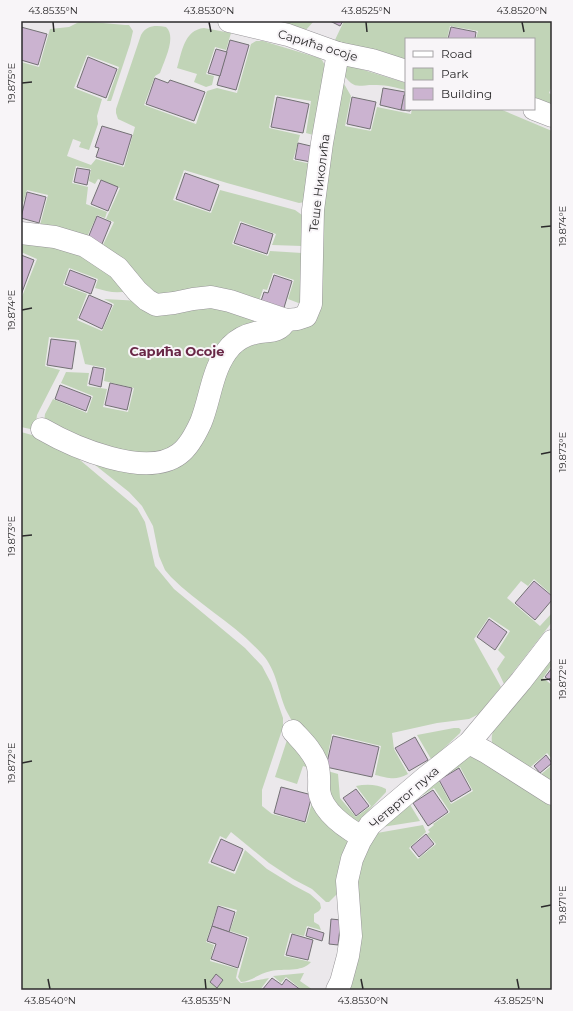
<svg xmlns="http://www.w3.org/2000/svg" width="573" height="1011" font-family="Montserrat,sans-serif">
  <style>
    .green { fill: #c1d4b7 }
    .building { fill: #cbb3d0; stroke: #737174 }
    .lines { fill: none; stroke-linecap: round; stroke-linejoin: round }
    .minor-casing { stroke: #979598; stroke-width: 23 }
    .minor { stroke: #fff; stroke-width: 22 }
    .ticks { fill: none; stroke: #2b2a2b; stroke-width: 1.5 }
    .labels { text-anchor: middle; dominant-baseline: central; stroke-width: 4; stroke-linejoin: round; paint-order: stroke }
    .street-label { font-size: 12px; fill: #2b2a2b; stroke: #f8f5f8 }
    .neighbourhood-label { font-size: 13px; font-weight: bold; fill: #692746; stroke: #f8f5f8 }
    .neatline { fill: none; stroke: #2b2a2b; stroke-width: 1.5 }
    .ticks-label { font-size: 10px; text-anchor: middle; fill: #2b2a2b }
  </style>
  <rect width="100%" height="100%" fill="#ebe8eb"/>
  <g class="green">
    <path d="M81 21 125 25H129L133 31 130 44 111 101H107L119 67 87 55 74 88 102 99 97 116 98 124 89 150 79 147 81 142 73 139 67 156 91 165 96 159 124 167 135 127 118 119 116 113V109L141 35C146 25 156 25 166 27 177 37 164 61 160 73L155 76 144 105 196 124 207 91 217 88 237 93 251 44 256 41H263L319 58 322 60 327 69 317 136 306 133 311 101 275 95 269 128 300 135 293 160 311 164 305 202 299 203 227 183 184 170 173 200 211 213 220 190 295 210 302 215V246L272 245 276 234 240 221 232 244 268 256 270 251 302 253 301 304 288 299 294 280 273 273 267 290 263 289 258 304 156 297 103 245 114 222 106 219 120 188 98 179 95 184 89 181 91 169 76 166 72 183 88 187 86 204 107 212 105 218 97 215 87 237 40 225 48 195 27 190 21 210V62L39 67 50 29 69 27Z"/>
    <polygon points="267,21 314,21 304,32"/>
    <polygon points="344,21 552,21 552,86 549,93 552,95 552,107 534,99 534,39 476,39 478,31 450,26 447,39 406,39 406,62 334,42"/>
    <path d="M204 28 231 33 226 50 215 47 206 74 214 76 212 85 206 87 194 82 197 74 177 68C182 52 184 30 204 28Z"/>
    <path d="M344 65 354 67 406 83V90C397 88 387 85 377 85 357 84 355 92 341 71Z"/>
    <path d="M339 75 351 96 345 126 371 131 377 107 411 114 412 109H500L552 131V595L534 579 528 586 521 581 507 598 540 626 552 613V622L504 684 497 669 505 657 498 650 510 631 489 617 474 639 501 687 479 714 469 719 437 723 392 733 394 749 408 774C395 781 389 778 375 775L381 746 332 734 325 768C313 750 296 730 287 712 278 693 277 670 262 654 235 624 199 605 171 577L165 570 159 556 153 526 142 506 129 492 75 449 170 464 232 353 296 328 319 213Z"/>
    <path d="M21 237 90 253 127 291C116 294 106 291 95 288L98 279 69 268 63 285 87 294 77 320 102 331 114 304 104 299 197 304 266 319 259 330 207 386 174 451 118 454 44 422 45 414 53 399 87 413 93 396 61 383 66 372 89 373 87 386 107 389 103 407 128 412 134 388 104 381 106 368 85 364 79 340 49 337 45 366 60 370 37 415 35 430 21 427V299L37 259 21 252Z"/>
    <path d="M21 432 50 440 74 455 137 508 145 522 155 566 174 589 245 648 262 666 271 683 283 718V727L262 790V806L272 814 306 823 312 803 350 835 337 879V894L329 902H326L312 889 293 879 269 863 231 832 226 839 220 836 208 863 235 874 245 850 267 869 293 885 310 894 320 903 321 908 319 911 314 914V922L319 925 321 930 307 926 304 936 290 933 284 956 311 962C301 973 284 968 271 971 260 973 252 981 241 982L238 977 249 937 230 931 237 910 218 905 206 942 214 945 210 961 238 969 236 978C237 979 239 982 241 983 242 983 264 979 269 978L260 990H21Z"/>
    <path d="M552 656V665L543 678 552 685V759L547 753 527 770 494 747C490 739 492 735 494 728Z"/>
    <polygon points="454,728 459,728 461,730 460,733 442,750 431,759 417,735"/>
    <polygon points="287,740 312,769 303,766 297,784 275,777"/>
    <polygon points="467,754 552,800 552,990 348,990 357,868 377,833 423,825 426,832 409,848 418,859 436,844 427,834 430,832 428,830 434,825 433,824 450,812 434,788 423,795 421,792 437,778 451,804 473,791 460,767 451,772 449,768"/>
    <polygon points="552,765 552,785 539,776"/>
    <path d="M324 770 338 774 340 798 356 817 371 806 356 786C366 784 377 784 386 789V792L358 822 332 809Z"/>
    <polygon points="409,803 420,821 382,827"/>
    <polygon points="304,973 300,981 313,990 302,990 286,977 281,983 273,976"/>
  </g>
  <g class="building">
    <polygon points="330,21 343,21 340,26"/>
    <polygon points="21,27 47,34 38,65 21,60"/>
    <polygon points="451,27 476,32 475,39 448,39"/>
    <polygon points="230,40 249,45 236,90 217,85"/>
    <polygon points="216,49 227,52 220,76 208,73"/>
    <polygon points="88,57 117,69 106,98 77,87"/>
    <polygon points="155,78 168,83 170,80 205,92 194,121 146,104"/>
    <polygon points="383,88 405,92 401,110 380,105"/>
    <polygon points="404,95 406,96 406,109 411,109 410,111 401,110"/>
    <polygon points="277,97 309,104 303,133 271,127"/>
    <polygon points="352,97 376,102 370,129 347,124"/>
    <polygon points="102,126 132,135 123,165 96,157 99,148 95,147"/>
    <polygon points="298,143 315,147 311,162 295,159"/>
    <polygon points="77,168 90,170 87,185 74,182"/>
    <polygon points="185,173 219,185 210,211 176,199"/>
    <polygon points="101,180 118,187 108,211 91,204"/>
    <polygon points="27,192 46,197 39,223 21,218"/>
    <polygon points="97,216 111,222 102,244 88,238"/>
    <polygon points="241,223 273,234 267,254 234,243"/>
    <polygon points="21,255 34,260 21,295"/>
    <polygon points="70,270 96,280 91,294 65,284"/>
    <polygon points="274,275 292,281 283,311 260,304 264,292 268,293"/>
    <polygon points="89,295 112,305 102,329 79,318"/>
    <polygon points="51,339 76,342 72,369 47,365"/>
    <polygon points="93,367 104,369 101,387 89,384"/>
    <polygon points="110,383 132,388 127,410 105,405"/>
    <polygon points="60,385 91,397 86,411 55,399"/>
    <polygon points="534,581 552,596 552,600 535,620 515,603"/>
    <polygon points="489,619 507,632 495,650 477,637"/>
    <polygon points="552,668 552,682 545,677"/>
    <polygon points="333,736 379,747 372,777 326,767"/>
    <polygon points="415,737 428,760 409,771 395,748"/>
    <polygon points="546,755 552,763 540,773 534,766"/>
    <polygon points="459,768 471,790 451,802 439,780"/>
    <polygon points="281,787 312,795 305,822 274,813"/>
    <polygon points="356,789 369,806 356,816 343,798"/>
    <polygon points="433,790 448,812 428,826 413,803"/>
    <polygon points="426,834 434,844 419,857 411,847"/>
    <polygon points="221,839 243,849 234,871 211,862"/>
    <polygon points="218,906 235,912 229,932 212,926"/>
    <polygon points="331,919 341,920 338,945 329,944"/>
    <polygon points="212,926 247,938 238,968 211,959 216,944 207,941"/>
    <polygon points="308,928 324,933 322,941 306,936"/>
    <polygon points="292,934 313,940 308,960 286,955"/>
    <polygon points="216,974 223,980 217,988 210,982"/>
    <polygon points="272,978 282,985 286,979 301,990 262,990"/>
  </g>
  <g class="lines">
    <defs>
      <g id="minor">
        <polyline points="229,21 288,35 338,53 372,60 406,71"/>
        <polyline points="534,109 552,116"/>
        <polyline points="21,233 55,237 85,246 118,268 137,291 147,300 156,305 174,303 193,299 211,297 230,301 286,320 297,319 306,316 311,304 313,210 322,143 338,53"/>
        <path d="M42 429C73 447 146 479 179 454 189 447 196 433 201 422 211 397 212 367 231 346 237 340 246 335 255 333 267 330 279 334 286 320"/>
        <path d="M293 731C302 741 312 750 317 763 320 772 319 781 319 790 321 811 346 828 362 837"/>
        <polyline points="469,743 486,752 552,794"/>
        <polyline points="337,990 341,982 348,956 351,936 347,881 352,859 360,841 370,825 380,816 426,777 469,743 521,681 552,641"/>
      </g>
    </defs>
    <use href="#minor" class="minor-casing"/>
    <use href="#minor" class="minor"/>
  </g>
  <path class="ticks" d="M53 22 54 32M209 22 211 32M366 22 367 32M522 22 524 32M22 83 32 82M541 227 551 226M22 310 32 308M541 454 551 452M22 536 32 535M541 680 551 679M22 763 32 761M541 907 551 905M48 979 50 989M205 979 206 989M361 979 363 989M517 979 519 989"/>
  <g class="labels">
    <g class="street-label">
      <text transform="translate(318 45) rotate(17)">Сарића осоје</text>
      <text transform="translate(319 183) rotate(-83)">Теше Николића</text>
      <text transform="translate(404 797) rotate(-41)">Четвртог пука</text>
    </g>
    <g class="neighbourhood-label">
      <text x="177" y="351">Сарића Осоје</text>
    </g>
  </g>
  <rect width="573" height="1011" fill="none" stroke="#f8f5f8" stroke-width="44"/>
  <rect x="405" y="38" width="130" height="72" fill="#f8f5f8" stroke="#a6a4a6"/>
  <rect x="413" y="51" width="20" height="6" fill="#ffffff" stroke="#a6a4a6"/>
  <text x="441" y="58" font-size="12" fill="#2b2a2b">Road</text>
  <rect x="413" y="68" width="20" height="12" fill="#c1d4b7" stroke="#a6a4a6"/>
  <text x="441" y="78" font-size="12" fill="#2b2a2b">Park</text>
  <rect x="413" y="88" width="20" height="12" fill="#cbb3d0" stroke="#a6a4a6"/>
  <text x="441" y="98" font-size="12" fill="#2b2a2b">Building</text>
  <rect x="22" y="22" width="529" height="967" class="neatline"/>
  <g class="ticks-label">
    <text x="53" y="14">43.8535°N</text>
    <text x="209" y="14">43.8530°N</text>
    <text x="366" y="14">43.8525°N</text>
    <text x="522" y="14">43.8520°N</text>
    <text transform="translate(11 83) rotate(-90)" y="4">19.875°E</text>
    <text transform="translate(562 226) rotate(-90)" y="4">19.874°E</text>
    <text transform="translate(11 310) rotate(-90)" y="4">19.874°E</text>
    <text transform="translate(562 452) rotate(-90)" y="4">19.873°E</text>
    <text transform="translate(11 536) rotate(-90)" y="4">19.873°E</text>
    <text transform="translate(562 679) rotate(-90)" y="4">19.872°E</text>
    <text transform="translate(11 763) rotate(-90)" y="4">19.872°E</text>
    <text transform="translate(562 905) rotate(-90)" y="4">19.871°E</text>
    <text x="50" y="1004">43.8540°N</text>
    <text x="206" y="1004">43.8535°N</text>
    <text x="363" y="1004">43.8530°N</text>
    <text x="519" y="1004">43.8525°N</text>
  </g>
</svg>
